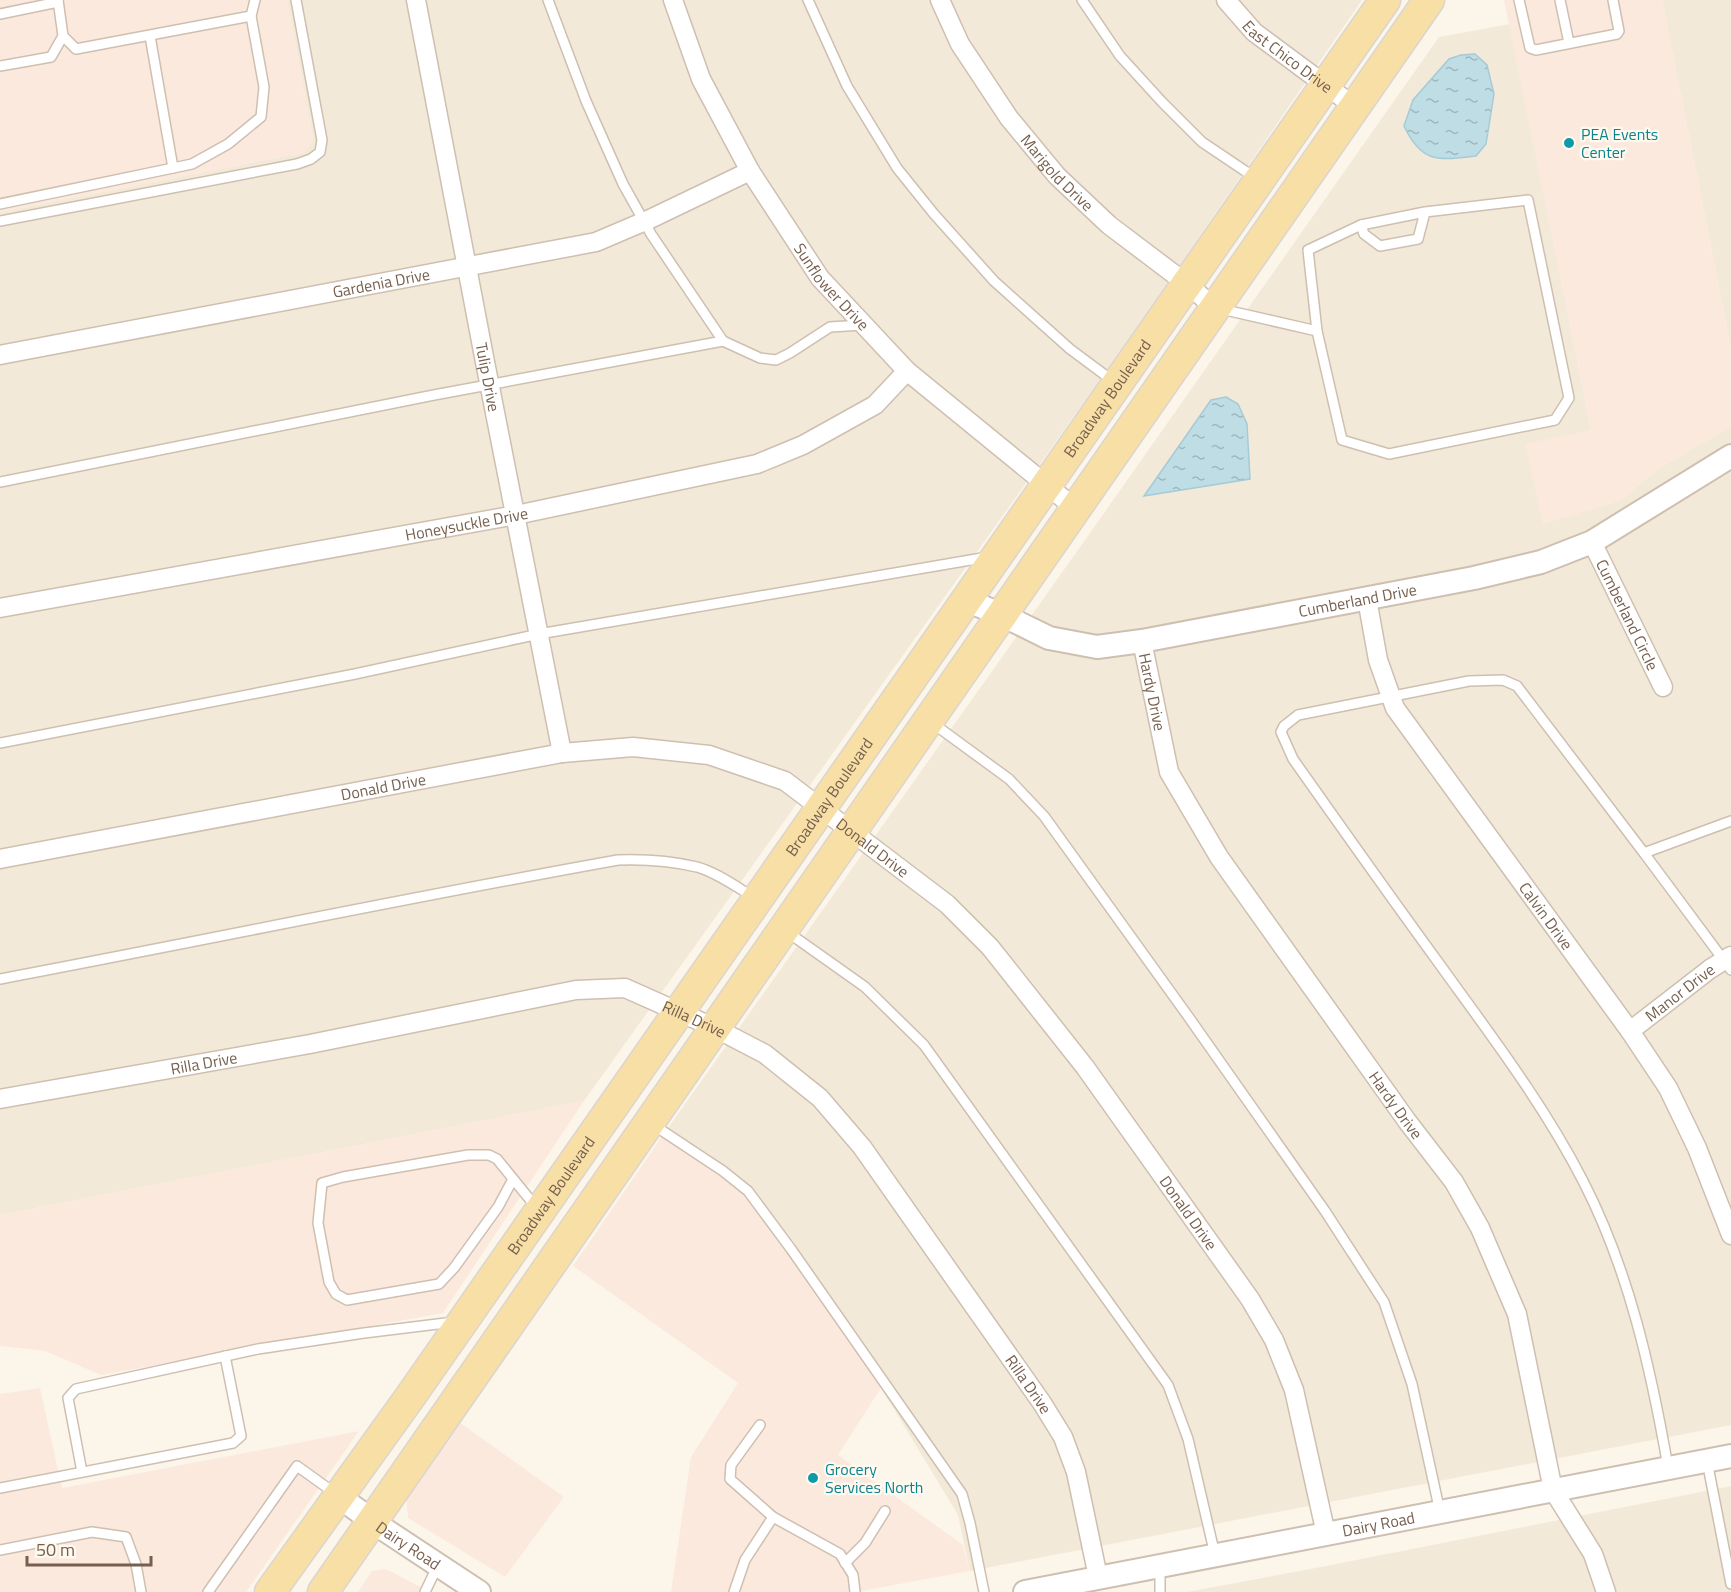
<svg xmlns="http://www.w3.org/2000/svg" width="1731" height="1592" font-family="'Titillium Web',sans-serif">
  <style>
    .residential { fill: #f3e9d9 }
    .commercial { fill: #fbe9de }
    .water { fill: url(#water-ripples); stroke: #a5cbd7; stroke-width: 1.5 }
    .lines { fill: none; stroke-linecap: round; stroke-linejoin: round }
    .service-casing { stroke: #cebfb0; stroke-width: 12 }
    .minor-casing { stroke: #cebfb0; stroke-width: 21 }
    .tertiary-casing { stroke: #cebfb0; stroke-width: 26 }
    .primary-casing { stroke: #dbd5d1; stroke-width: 33 }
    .service { stroke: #fff; stroke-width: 9 }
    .minor { stroke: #fff; stroke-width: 18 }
    .tertiary { stroke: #fff; stroke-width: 22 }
    .primary { stroke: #f7dfa6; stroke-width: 30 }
    .culture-dot { fill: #0f9aa8; stroke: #fefaf0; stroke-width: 2 }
    .labels { text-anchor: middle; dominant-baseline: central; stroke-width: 4.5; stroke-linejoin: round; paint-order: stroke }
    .street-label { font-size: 16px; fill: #765f4e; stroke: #fefaf0 }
    .culture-label { font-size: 16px; fill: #0d838f; stroke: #fefaf0; text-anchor: start }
  </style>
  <defs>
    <pattern id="water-ripples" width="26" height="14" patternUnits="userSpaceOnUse" patternTransform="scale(1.5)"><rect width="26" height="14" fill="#bfdde5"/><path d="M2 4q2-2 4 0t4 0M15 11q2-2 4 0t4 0" fill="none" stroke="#a0b6bc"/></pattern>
  </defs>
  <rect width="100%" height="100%" fill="#fcf6ea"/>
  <g class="residential">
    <polygon points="287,0 1362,0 1125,345 584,1101 0,1215 0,212 305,152 313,139"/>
    <polygon points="1662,0 1731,0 1731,349"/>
    <polygon points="1510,24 1591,430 1543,523 1619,501 1661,467 1731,426 1731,1425 970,1571 958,1515 881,1388 741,1190 663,1135 1090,533 1439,37"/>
    <polygon points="1731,1486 1731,1592 1187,1592 1321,1567"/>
  </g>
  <g class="commercial">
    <polygon points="0,0 287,0 313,139 305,152 0,212"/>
    <polygon points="1504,0 1662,0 1731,349 1731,426 1661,467 1619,501 1543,524 1525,444 1591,430"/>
    <polygon points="584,1101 443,1313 101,1375 45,1351 0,1346 0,1215"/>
    <polygon points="663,1135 741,1190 881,1388 838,1455 963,1545 970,1571 856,1592 671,1592 691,1457 738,1383 573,1266"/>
    <polygon points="40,1388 62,1488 359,1431 246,1592 0,1592 0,1394"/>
    <polygon points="459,1422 564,1497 505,1577 408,1518 406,1495"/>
    <polygon points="386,1569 430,1592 358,1592 372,1571"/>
  </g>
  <g class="water">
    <path d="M1475 54 1487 65 1494 94 1486 144 1476 156C1438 160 1422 164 1404 126L1413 100 1449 59 1461 55Z"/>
    <polygon points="1226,397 1238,404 1247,424 1250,479 1144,496 1211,400"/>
  </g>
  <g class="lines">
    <defs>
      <g id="service">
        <polyline points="808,0 847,86 897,168 934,214 994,281 1070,349 1113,381"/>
        <polyline points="1082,0 1120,56 1162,102 1202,142 1257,179"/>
        <polyline points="1519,0 1530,48 1536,50 1617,34 1619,31 1613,0"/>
        <polyline points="1560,0 1569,43"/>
        <polyline points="0,14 58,2"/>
        <polyline points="63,36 76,49 251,16 255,0"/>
        <polyline points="150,36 173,168 192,164 228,144 261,117 264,87 251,16"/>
        <polyline points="0,66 51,57 63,36 58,0"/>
        <polyline points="0,204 173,168"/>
        <polyline points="0,221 297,164 311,159 320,152 322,140 296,0"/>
        <polyline points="1221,309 1317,331 1342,440 1389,454 1555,420 1569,398 1528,200 1425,212 1418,239 1380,246 1364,234 1361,225 1425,212"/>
        <polyline points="1317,331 1308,250 1361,225"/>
        <polyline points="723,341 760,358 776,360 790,353 830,327 863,325"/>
        <polyline points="0,482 434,395 723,341 651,234 623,184 586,101 548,0"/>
        <polyline points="931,722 1009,779 1044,816 1190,1019 1325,1211 1384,1302 1412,1384 1440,1512"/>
        <polyline points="0,743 355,674 539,634 988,557"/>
        <polyline points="1731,821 1644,853 1731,970"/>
        <path d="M1644 853 1517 686 1503 680 1469 681 1298 715 1284 726 1281 732 1293 759C1341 827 1389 895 1438 962 1489 1033 1543 1103 1583 1181 1629 1270 1651 1370 1668 1467"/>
        <polyline points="786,931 865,987 924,1045 1168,1385 1188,1439 1215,1555"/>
        <path d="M0 979C206 940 411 897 618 860 644 859 671 861 697 867 716 872 738 888 755 898"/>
        <polyline points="652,1124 723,1171 748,1191 791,1249 962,1494 970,1523 984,1592"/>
        <polyline points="513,1179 498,1207 454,1268 439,1284 347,1300 336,1294 329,1282 318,1223 322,1183 343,1177 468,1155 489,1155 497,1159 536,1207"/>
        <polyline points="760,1425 731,1465 730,1479 773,1517"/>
        <polyline points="1707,1461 1731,1584"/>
        <polyline points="82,1472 68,1398 76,1389 258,1349 364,1333 454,1322"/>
        <polyline points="0,1488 233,1443 241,1436 225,1356"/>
        <polyline points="0,1550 92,1532 126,1537 136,1564 141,1592"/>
        <polyline points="845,1563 865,1543 885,1511"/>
        <polyline points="1160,1568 1160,1592"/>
        <polyline points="208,1592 297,1466 336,1494"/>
        <polyline points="425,1592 438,1565"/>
        <polyline points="734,1592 745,1560 773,1517 840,1554 853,1575 855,1592"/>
      </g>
      <g id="minor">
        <path id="s1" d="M416 0 485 362 562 753"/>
        <path id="s2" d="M673 0 701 79 750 171 820 278 907 371 1076 509"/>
        <path id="s3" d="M940 0 960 44 1009 118 1057 176 1109 225 1187 284 1215 308"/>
        <path id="s4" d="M1226 0 1254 32 1355 107"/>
        <path id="s5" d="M0 355 596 242 650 219 750 171"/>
        <path id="s6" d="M1592 542 1663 687"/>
        <path id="s7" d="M1367 599 1378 660 1395 708 1630 1031 1668 1088 1697 1148 1731 1235"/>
        <path id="s8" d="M0 608 516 515 757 464 803 445 875 405 907 371"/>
        <path id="s9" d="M1142 641 1169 772 1219 857 1407 1121 1454 1182 1480 1228 1517 1314 1553 1490 1593 1554 1606 1592"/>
        <path id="s10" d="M0 859 562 753 633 747 709 755 785 781 947 904 990 947 1085 1067 1250 1299 1274 1340 1294 1390 1326 1534"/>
        <path id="s11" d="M1630 1031 1710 969 1731 956"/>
        <path id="s12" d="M0 1099 310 1044 576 990 625 988 715 1028 765 1054 820 1098 862 1147 1042 1403 1063 1437 1076 1472 1098 1577"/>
      </g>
      <g id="tertiary">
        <path id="s13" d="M966 600 1002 615 1049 638 1097 647 1142 641 1474 578 1541 562 1592 542 1731 456"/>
        <path id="s14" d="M338 1496 385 1530 479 1592"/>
        <path id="s15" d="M1025 1592 1731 1456"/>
      </g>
      <g id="primary">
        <path id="s16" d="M270 1592 410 1397 1385 0"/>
        <polyline points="323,1592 1429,0"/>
      </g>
    </defs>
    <use href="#service" class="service-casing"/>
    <use href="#minor" class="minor-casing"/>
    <use href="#tertiary" class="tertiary-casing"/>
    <use href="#primary" class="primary-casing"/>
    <use href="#service" class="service"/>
    <use href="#minor" class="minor"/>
    <use href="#tertiary" class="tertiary"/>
    <use href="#primary" class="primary"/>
  </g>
  <g class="culture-dot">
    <circle cx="1569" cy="143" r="6"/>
    <circle cx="813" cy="1478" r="6"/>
  </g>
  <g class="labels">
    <g class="street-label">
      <text stroke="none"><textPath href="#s4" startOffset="84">East Chico Drive</textPath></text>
      <text stroke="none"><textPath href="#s3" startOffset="210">Marigold Drive</textPath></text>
      <text stroke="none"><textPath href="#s5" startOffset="388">Gardenia Drive</textPath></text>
      <text stroke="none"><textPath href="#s2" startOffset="330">Sunflower Drive</textPath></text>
      <text stroke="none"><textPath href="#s1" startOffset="384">Tulip Drive</textPath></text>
      <text stroke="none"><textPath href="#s16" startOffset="1458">Broadway Boulevard</textPath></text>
      <text stroke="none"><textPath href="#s8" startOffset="474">Honeysuckle Drive</textPath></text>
      <text stroke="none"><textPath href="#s13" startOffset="405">Cumberland Drive</textPath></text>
      <text stroke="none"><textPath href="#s6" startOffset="81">Cumberland Circle</textPath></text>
      <text stroke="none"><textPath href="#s9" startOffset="52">Hardy Drive</textPath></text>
      <text stroke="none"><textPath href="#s10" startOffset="390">Donald Drive</textPath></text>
      <text stroke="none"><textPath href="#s16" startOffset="972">Broadway Boulevard</textPath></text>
      <text stroke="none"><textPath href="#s10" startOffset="910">Donald Drive</textPath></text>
      <text stroke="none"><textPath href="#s7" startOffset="370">Calvin Drive</textPath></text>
      <text stroke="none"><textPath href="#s11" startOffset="63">Manor Drive</textPath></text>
      <text stroke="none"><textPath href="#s12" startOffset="711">Rilla Drive</textPath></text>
      <text stroke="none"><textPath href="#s12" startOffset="207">Rilla Drive</textPath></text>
      <text stroke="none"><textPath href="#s9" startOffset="537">Hardy Drive</textPath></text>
      <text stroke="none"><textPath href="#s16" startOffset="486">Broadway Boulevard</textPath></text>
      <text stroke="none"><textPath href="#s10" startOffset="1396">Donald Drive</textPath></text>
      <text stroke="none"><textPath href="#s12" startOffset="1215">Rilla Drive</textPath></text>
      <text stroke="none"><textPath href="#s15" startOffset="360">Dairy Road</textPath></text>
      <text stroke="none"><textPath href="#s14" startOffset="86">Dairy Road</textPath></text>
    </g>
    <g class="culture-label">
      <text x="1581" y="134">PEA Events<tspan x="1581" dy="18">Center</tspan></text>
      <text x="825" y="1469">Grocery<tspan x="825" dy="18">Services North</tspan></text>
    </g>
  </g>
  <path d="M27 1556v9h124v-9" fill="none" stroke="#765f4e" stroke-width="3"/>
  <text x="36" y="1556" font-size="18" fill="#765f4e" stroke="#fefaf0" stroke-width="4.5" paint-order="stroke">50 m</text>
</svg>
